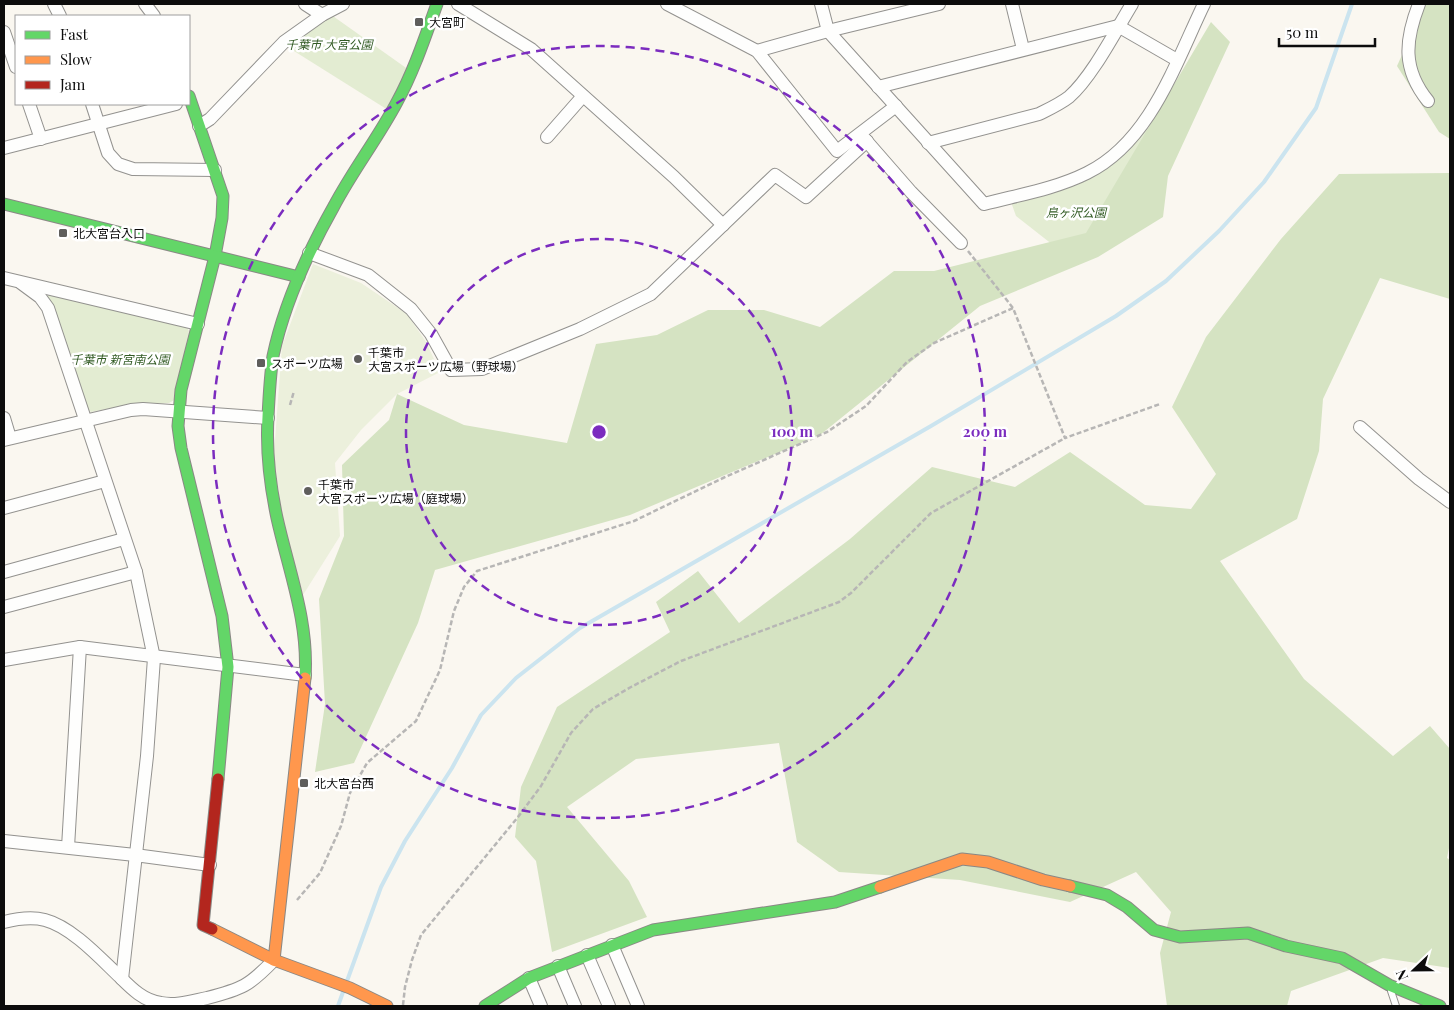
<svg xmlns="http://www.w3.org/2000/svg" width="1454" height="1010" font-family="'Playfair Display','Noto Sans JP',serif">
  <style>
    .green { fill: #e3ecd2 }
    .forest { fill: #d5e3c2 }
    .pitch { fill: #ecf0dc }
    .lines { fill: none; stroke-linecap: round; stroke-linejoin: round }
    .stream { stroke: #cbe4ef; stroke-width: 4 }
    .lane-casing { stroke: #93928f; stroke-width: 8 }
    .street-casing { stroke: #93928f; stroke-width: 14 }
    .fast-casing { stroke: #8a8885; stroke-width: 13 }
    .slow-casing { stroke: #8a8885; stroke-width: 13 }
    .jam-casing { stroke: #8a8885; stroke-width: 13 }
    .path { stroke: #b7b6b5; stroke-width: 2.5; stroke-dasharray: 5 2.5; stroke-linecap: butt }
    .lane { stroke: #fefefd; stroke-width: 6 }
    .street { stroke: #fefefd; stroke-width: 12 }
    .fast { stroke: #63d668; stroke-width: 11 }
    .slow { stroke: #ff974d; stroke-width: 11 }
    .jam { stroke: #b3261e; stroke-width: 11 }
    .ring { fill: none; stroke: #7b2cbf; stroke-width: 2.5; stroke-dasharray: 9 6 }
    .poi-dot { fill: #5f5e5c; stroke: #fff; stroke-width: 2 }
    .labels { text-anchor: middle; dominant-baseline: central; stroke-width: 5; stroke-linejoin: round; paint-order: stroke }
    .poi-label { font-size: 12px; fill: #0c0c0c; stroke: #fff; text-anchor: start }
    .park-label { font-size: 12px; font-style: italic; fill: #325b24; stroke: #fff }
    .centre { fill: #7b2cbf; stroke: #fff; stroke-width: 2.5 }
    .ring-label { font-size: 15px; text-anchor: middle; font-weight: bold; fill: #7b2cbf; stroke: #fff; stroke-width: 5; stroke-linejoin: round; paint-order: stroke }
  </style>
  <rect width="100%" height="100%" fill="#faf7f0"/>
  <g class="green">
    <polygon points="330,14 409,70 388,110 286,46"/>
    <polygon points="1147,128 1154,150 1090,236 1053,245 1016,216 1011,202 1102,171 1127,151"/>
    <polygon points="51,293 187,327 189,331 174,400 169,403 127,405 91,412 87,409 52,303 47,296"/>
  </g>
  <g class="forest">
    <polygon points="1425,4 1450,4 1450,139 1439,132 1397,66"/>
    <polygon points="1211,22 1230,42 1168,176 1163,217 1098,257 980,306 820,435 630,515 435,570 418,623 354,763 315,772 325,704 319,599 344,536 342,465 389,420 397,394 464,425 567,443 596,344 657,335 708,310 764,310 820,327 894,271 934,271 1086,233"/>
    <polygon points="1450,173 1450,299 1380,278 1323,399 1319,451 1297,519 1220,561 1304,679 1393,756 1430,726 1450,749 1450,843 1447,858 1450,860 1450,968 1383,958 1291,991 1287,1006 1167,1006 1160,953 1171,912 1136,872 1070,902 960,880 839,872 797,842 779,743 636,759 567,807 629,881 647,917 552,952 536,861 515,837 521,787 557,707 670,632 656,602 698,571 739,623 850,539 932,467 1015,487 1070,452 1145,505 1191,509 1216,474 1172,407 1206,337 1281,239 1339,174"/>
  </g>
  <polygon class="pitch" points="313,264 361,283 407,314 426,342 440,372 397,394 361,430 335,463 340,536 303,595 282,519 274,454 282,346"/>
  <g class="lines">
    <g class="stream">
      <polyline points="347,981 381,887 405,841 452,768 481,715 516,678 580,628 931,426 1116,316 1166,281 1219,231 1264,182 1316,108 1352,4"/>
      <polyline points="338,1006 343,992"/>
    </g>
    <defs>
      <polyline id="lane" points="1391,991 1396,1006"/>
      <g id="street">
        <polyline points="54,4 60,16"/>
        <polyline points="145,4 154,16"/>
        <polyline points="305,4 322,15"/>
        <polyline points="458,4 531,49 674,177 723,225"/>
        <polyline points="667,4 757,51 837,151 896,106"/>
        <path d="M821 4 828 31 984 204C1018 195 1055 189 1087 173 1150 142 1175 64 1204 4"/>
        <polyline points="1012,4 1023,49"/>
        <path d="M1419 4C1405 40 1402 69 1428 101"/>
        <polyline points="4,32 16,67"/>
        <polyline points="757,51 828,31 939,4"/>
        <polyline points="878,87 1118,26 1177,60"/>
        <polyline points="29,104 41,139"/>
        <polyline points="92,104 108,153 118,164 133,169 215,170"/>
        <polyline points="199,126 210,119 284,42 322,15 343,4"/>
        <polyline points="547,137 583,96"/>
        <polyline points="863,137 911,192 961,243"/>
        <path d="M928 143 1039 114C1049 109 1060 104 1069 97 1092 77 1116 30 1132 4"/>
        <polyline points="4,148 176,104"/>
        <polyline points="309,253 368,275 411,309 431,334 451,370 482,369 580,329 651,294 775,175 806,197 867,141"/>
        <polyline points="4,278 198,324"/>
        <polyline points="21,283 40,297 48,308 136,572 154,658 147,756 122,979"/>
        <polyline points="4,418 10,438"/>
        <polyline points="1360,427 1419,479 1450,502"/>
        <polyline points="4,440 131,410 143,409 268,418"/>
        <polyline points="4,508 105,481"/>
        <polyline points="4,572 124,539"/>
        <polyline points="4,607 136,572"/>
        <polyline points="4,660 80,647 305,675"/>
        <polyline points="4,841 135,855 210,865"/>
        <polyline points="68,847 80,647"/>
        <path d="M4 922C16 919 33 917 45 920 72 927 101 959 120 977 132 989 144 1001 161 1003 176 1006 192 1001 207 998 242 989 249 986 274 960"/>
        <polyline points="612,945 638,1006"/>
        <polyline points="587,955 609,1006"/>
        <polyline points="558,966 575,1006"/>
        <polyline points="529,978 541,1006"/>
      </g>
      <g id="fast">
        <polyline points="189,96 223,196 222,218 215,256 181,390 178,426 181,448 222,616 228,667 218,779"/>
        <polyline points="4,204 299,277"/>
        <path d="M305 678C309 622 289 572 277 518 270 485 266 450 268 417 269 397 270 376 273 356 284 304 308 252 334 206 353 170 378 138 397 102 414 71 425 37 437 4"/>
        <polyline points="1070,886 1107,895 1127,907 1154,930 1180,937 1248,933 1286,946 1342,958 1389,985 1440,1006"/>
        <polyline points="485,1006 529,978 653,930 835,902 880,887"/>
      </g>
      <g id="slow">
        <polyline points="880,887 962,859 988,862 1043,880 1070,886"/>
        <polyline points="212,929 274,960 350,988 387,1006"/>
        <polyline points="274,960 305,678"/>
      </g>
      <polyline id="jam" points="212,929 203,925 218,779"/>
    </defs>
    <use href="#lane" class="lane-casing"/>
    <use href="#street" class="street-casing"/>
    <use href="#fast" class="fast-casing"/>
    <use href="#slow" class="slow-casing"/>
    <use href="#jam" class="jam-casing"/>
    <g class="path">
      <polyline points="968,251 1013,308 1065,438 1160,404"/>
      <polyline points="290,405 294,391"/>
      <polyline points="297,900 320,873 341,826 350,793 367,763 416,721 440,670 454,611 464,587 477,571 634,521 723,478 827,432 866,406 907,362 934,343 1013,308"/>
      <polyline points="403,1005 405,987 412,960 421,935 518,817 541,786 571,733 593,709 631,687 681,661 839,602 851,593 931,513 1065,438"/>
    </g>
    <use href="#lane" class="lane"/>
    <use href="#street" class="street"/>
    <use href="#fast" class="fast"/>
    <use href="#slow" class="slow"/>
    <use href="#jam" class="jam"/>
  </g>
  <g class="ring">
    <circle cx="599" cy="432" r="193"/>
    <circle cx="599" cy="432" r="386"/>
  </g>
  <g class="poi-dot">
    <rect x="414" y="17" width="10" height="10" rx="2.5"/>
    <rect x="58" y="228" width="10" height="10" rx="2.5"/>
    <circle cx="358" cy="359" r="5"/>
    <rect x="256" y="358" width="10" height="10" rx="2.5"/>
    <circle cx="308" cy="491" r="5"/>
    <rect x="299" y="778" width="10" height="10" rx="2.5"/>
  </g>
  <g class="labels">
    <g class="poi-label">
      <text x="429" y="22">大宮町</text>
      <text x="73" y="233">北大宮台入口</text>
      <text x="368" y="352">千葉市<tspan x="368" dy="14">大宮スポーツ広場（野球場）</tspan></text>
      <text x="271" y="363">スポーツ広場</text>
      <text x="318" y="484">千葉市<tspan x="318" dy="14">大宮スポーツ広場（庭球場）</tspan></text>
      <text x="314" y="783">北大宮台西</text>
    </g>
    <g class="park-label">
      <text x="329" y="44">千葉市 大宮公園</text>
      <text x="1076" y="212">鳥ヶ沢公園</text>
      <text x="120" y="359">千葉市 新宮南公園</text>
    </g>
  </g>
  <circle cx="599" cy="432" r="8" class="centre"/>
  <g class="ring-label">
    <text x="792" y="437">100 m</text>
    <text x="985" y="437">200 m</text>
  </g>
  <rect width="1454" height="1010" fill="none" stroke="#0c0c0c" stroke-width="10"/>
  <rect x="15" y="15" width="175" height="90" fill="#ffffff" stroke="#9e9e9e"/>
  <rect x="25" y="31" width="25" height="8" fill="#63d668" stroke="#9e9e9e"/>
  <text x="60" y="40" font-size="15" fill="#0c0c0c">Fast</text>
  <rect x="25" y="56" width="25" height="8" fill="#ff974d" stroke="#9e9e9e"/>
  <text x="60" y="65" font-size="15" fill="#0c0c0c">Slow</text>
  <rect x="25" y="81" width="25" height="8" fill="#b3261e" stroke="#9e9e9e"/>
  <text x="60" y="90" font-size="15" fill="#0c0c0c">Jam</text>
  <g transform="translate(1414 970) rotate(248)" stroke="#ffffff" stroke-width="4" paint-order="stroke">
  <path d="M0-4L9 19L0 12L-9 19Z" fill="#0c0c0c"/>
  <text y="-8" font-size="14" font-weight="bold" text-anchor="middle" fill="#0c0c0c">N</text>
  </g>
  <path d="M1279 38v8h96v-8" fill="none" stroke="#0c0c0c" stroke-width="2.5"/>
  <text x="1286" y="38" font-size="15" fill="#0c0c0c" stroke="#ffffff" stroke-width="4" paint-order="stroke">50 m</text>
</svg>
